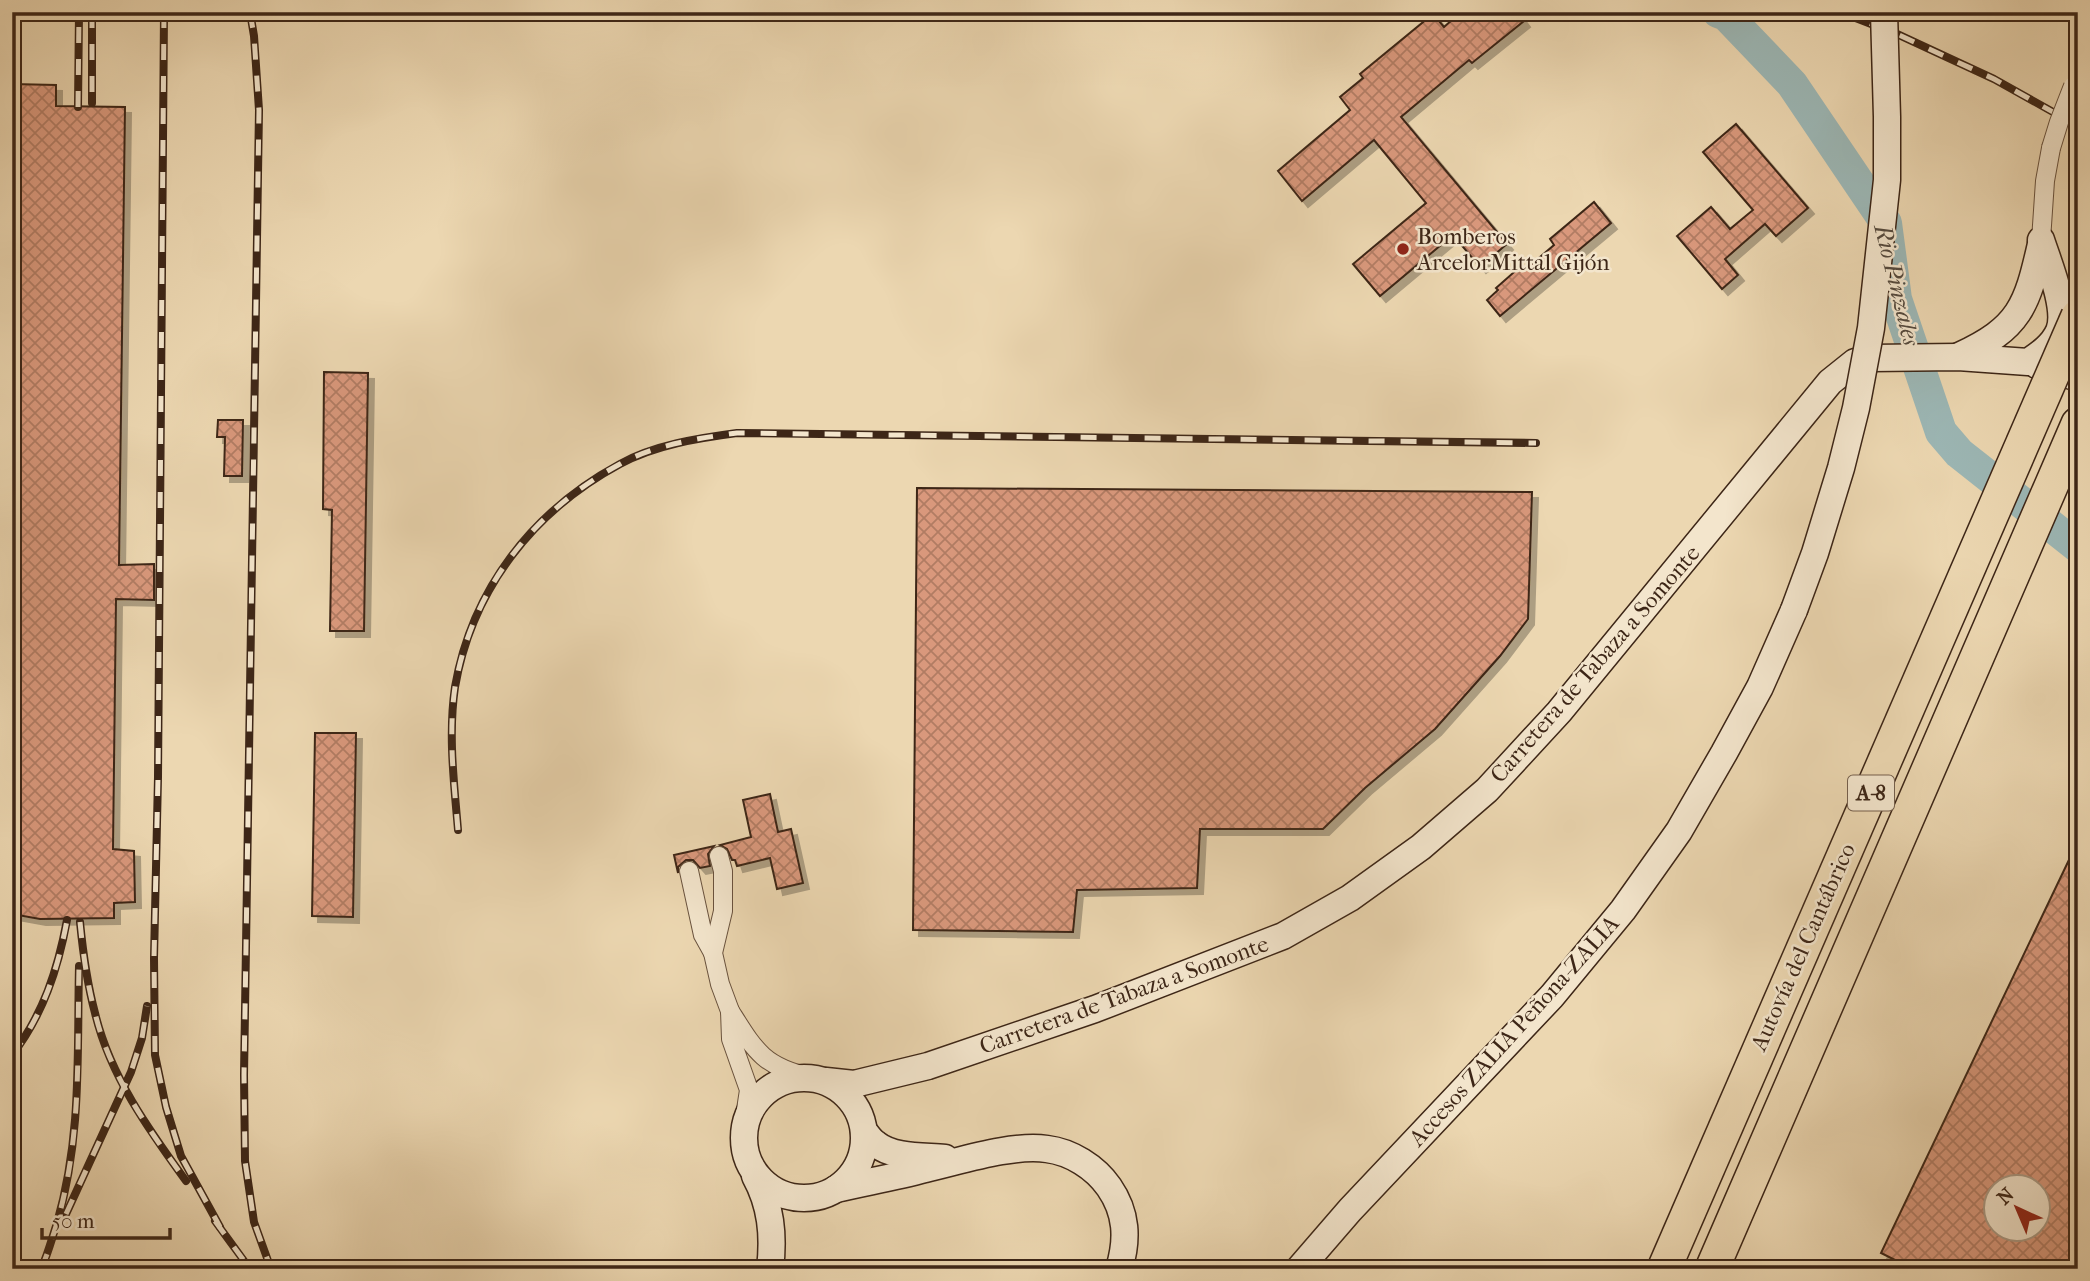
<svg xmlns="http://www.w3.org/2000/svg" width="2090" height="1281" font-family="'IM FELL French Canon',serif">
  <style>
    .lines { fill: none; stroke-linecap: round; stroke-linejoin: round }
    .river { stroke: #9cb7b5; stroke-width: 32 }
    .building { fill: url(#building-cross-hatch); stroke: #3d2617; stroke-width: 2; fill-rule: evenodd; filter: url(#shadow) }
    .street-casing { stroke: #69523e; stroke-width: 20 }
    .secondary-casing { stroke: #3d2617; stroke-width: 29 }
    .highway-casing { stroke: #3d2617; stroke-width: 36 }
    .street { stroke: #f3e5cc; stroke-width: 18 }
    .secondary { stroke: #f3e5cc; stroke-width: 26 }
    .highway { stroke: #ecd7b1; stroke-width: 33 }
    .rail-casing { stroke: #3d2617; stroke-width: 8 }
    .rail { stroke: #f3e5cc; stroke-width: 5; stroke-dasharray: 16; stroke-linecap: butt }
    .street-bridge-casing { stroke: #69523e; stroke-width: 20; stroke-linecap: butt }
    .secondary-bridge-casing { stroke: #3d2617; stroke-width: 29; stroke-linecap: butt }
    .highway-bridge-casing { stroke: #3d2617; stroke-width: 36; stroke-linecap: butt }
    .street-bridge { stroke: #f3e5cc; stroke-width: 18 }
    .secondary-bridge { stroke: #f3e5cc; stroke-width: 26 }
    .highway-bridge { stroke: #ecd7b1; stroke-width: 33 }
    .poi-dot { fill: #8f2418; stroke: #f3e5cc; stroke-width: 2.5 }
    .labels { text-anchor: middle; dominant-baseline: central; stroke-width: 5; stroke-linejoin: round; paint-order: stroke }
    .shield { fill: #f3e5cc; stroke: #745f4d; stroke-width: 2 }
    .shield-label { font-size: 21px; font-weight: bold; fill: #3d2617 }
    .poi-label { font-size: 23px; fill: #3d2617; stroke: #f3e5cc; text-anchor: start }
    .street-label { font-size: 23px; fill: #3d2617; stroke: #f3e5cc }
    .water-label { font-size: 24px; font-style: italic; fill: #554a3e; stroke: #f3e5cc }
  </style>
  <defs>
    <pattern id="building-cross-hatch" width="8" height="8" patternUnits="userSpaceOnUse" patternTransform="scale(1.75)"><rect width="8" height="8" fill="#d9987b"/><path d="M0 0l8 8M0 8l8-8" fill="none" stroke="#b17c64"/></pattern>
    <filter id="shadow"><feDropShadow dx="6" dy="6" stdDeviation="0" flood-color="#0004"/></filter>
  </defs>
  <rect width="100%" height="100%" fill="#ecd7b1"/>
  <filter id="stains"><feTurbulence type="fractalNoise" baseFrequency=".00286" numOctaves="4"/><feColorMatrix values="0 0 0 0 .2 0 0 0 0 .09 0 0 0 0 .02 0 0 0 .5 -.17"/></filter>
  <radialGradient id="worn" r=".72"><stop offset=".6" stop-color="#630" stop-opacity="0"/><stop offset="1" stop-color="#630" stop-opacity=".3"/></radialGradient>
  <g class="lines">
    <polyline class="river" points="1718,12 1726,15 1792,84 1886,223 1896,299 1941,432 1959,453 2078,547"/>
  </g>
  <g class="building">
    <polygon points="1461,12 1517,12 1524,21 1472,63 1469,60 1401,117 1507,244 1480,267 1453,235 1380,296 1353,264 1426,203 1374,140 1302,201 1278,171 1350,110 1340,97 1363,78 1360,74 1433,14 1444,27"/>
    <polygon points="12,84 56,85 56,106 125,107 119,565 154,564 154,600 116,599 113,849 134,851 135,902 114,903 114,918 40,919 12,914"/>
    <polygon points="1736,124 1808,208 1776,236 1765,224 1725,259 1738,275 1722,289 1677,236 1711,207 1730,229 1753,210 1703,152"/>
    <polygon points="1594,202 1611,223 1500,316 1487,300 1498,290 1496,288 1522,265 1526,269 1554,245 1550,239"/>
    <polygon points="324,372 368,373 364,631 330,631 332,510 323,509"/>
    <polygon points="218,420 243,420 242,476 224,476 225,437 217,437"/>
    <polygon points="917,488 1532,492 1528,619 1500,656 1435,729 1365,788 1323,829 1200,829 1197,888 1077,890 1073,932 913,930"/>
    <polygon points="315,733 356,733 353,917 312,916"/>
    <polygon points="770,794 778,832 791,829 803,883 777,889 770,858 737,866 735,860 732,860 727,849 720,845 751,837 743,800"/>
    <path d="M2078 841V1258L2073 1269H1913L1881 1253ZM1996 1186H2038V1228H1996Z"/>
    <polygon points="714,846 708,854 710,866 700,868 693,860 686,860 678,867 678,873 674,855"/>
  </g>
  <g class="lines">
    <defs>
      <g id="street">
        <polyline points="2041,240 2045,181 2051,148"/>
        <polyline points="719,856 723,871 723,911 713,953 720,984 730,1011"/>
        <polyline points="689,871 703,935 713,953"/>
        <path d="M743 1129 749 1090 731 1039 730 1011C754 1049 763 1067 810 1077"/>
      </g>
      <g id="secondary">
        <path d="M1959 356C2020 328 2027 306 2041 244"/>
        <polyline points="2037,365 2078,378"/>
        <circle cx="804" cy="1138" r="60"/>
        <path d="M826 1081 854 1084 928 1066 1095 1009 1283 936 1350 898 1421 847 1487 790 1559 712 1830 382 1855 362 1871 358 1958 357 2028 362C2040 354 2053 345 2059 331 2068 309 2048 262 2041 240"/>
        <path d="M864 1131C868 1136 871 1141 876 1144 893 1158 924 1156 945 1158"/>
        <path d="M755 1176C771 1205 774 1235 770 1269"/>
        <path d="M836 1189C866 1182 896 1177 925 1169 961 1161 1011 1144 1047 1149 1071 1152 1095 1167 1109 1187 1127 1213 1128 1239 1119 1269"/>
        <polyline points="1299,1269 1350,1210 1552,996 1623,910 1679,831 1724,753 1760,687 1794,610"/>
      </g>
      <polyline id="highway" points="1712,1269 2078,424"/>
    </defs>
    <use href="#street" class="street-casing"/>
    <use href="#secondary" class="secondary-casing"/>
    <use href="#highway" class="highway-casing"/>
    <use href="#street" class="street"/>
    <use href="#secondary" class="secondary"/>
    <use href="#highway" class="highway"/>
    <defs>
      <g id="rail">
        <polyline points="92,12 92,103"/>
        <polyline points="164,12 158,777 154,958 155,1055 166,1107 181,1156 220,1227"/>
        <polyline points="250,12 254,36 259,110 244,1075 245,1161 254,1222 271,1269"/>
        <polyline points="1840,12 1897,34 1994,79 2078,126"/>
        <polyline points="78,107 79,12"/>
        <path d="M458 830C454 782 448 735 455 687 472 589 533 511 620 464 654 445 699 438 737 433L1536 443"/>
        <path d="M80 922C83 953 87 983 95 1013 110 1076 149 1130 186 1181"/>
        <path d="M12 1055C43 1015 58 969 67 920"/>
        <polyline points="66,1214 131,1072 142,1038 147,1006"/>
        <polyline points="215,1221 250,1269"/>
        <path d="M41 1269C48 1254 52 1238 57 1223 82 1136 77 1055 79 966"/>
      </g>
    </defs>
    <use href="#rail" class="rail-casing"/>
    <use href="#rail" class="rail"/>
    <defs>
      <polyline id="street-bridge" points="2051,148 2059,122 2073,86"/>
      <polyline id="secondary-bridge" points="1794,610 1815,553 1841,468 1856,408 1871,328 1887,180 1887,117 1884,12"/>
      <polyline id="highway-bridge" points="1664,1269 2078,316"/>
    </defs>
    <use href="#street-bridge" class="street-bridge-casing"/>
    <use href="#secondary-bridge" class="secondary-bridge-casing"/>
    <use href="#highway-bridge" class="highway-bridge-casing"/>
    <use href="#street-bridge" class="street-bridge"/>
    <use href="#secondary-bridge" class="secondary-bridge"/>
    <use href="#highway-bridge" class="highway-bridge"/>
  </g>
  <circle class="poi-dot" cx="1403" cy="249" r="7"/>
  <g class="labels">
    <rect class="shield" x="1848" y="775.5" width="46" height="35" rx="5"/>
    <g class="shield-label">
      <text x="1871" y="793">A-8</text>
    </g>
    <g class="poi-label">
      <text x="1417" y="236">Bomberos<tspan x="1417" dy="26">ArcelorMittal Gijón</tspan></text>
    </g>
    <g class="street-label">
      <text transform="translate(1595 664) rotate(-49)">Carretera de Tabaza a Somonte</text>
      <text transform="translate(1803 947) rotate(-66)">Autovía del Cantábrico</text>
      <text transform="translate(1124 995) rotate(-20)">Carretera de Tabaza a Somonte</text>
      <text transform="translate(1514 1031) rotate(-48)">Accesos ZALIA Peñona-ZALIA</text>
    </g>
    <g class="water-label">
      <text transform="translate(1897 285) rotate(76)">Rio Pinzales</text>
    </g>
  </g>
  <rect width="2090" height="1281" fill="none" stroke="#ecd7b1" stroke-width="42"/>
  <rect x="14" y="14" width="2062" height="1253" fill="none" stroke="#3d2617" stroke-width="3.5"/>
  <rect x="21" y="21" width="2048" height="1239" fill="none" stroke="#3d2617" stroke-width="2"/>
  <g transform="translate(2017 1208) rotate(316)"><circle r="33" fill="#f3e5cc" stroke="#aa9984" stroke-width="2"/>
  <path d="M0-5L12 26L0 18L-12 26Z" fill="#8f2418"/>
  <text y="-10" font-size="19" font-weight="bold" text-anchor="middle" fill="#3d2617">N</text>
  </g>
  <path d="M42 1228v10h128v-10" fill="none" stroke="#3d2617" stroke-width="3.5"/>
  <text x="52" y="1228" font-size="21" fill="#3d2617" stroke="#f3e5cc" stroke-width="5" paint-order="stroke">50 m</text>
  <rect width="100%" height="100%" filter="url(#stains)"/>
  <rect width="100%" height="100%" fill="url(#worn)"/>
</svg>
